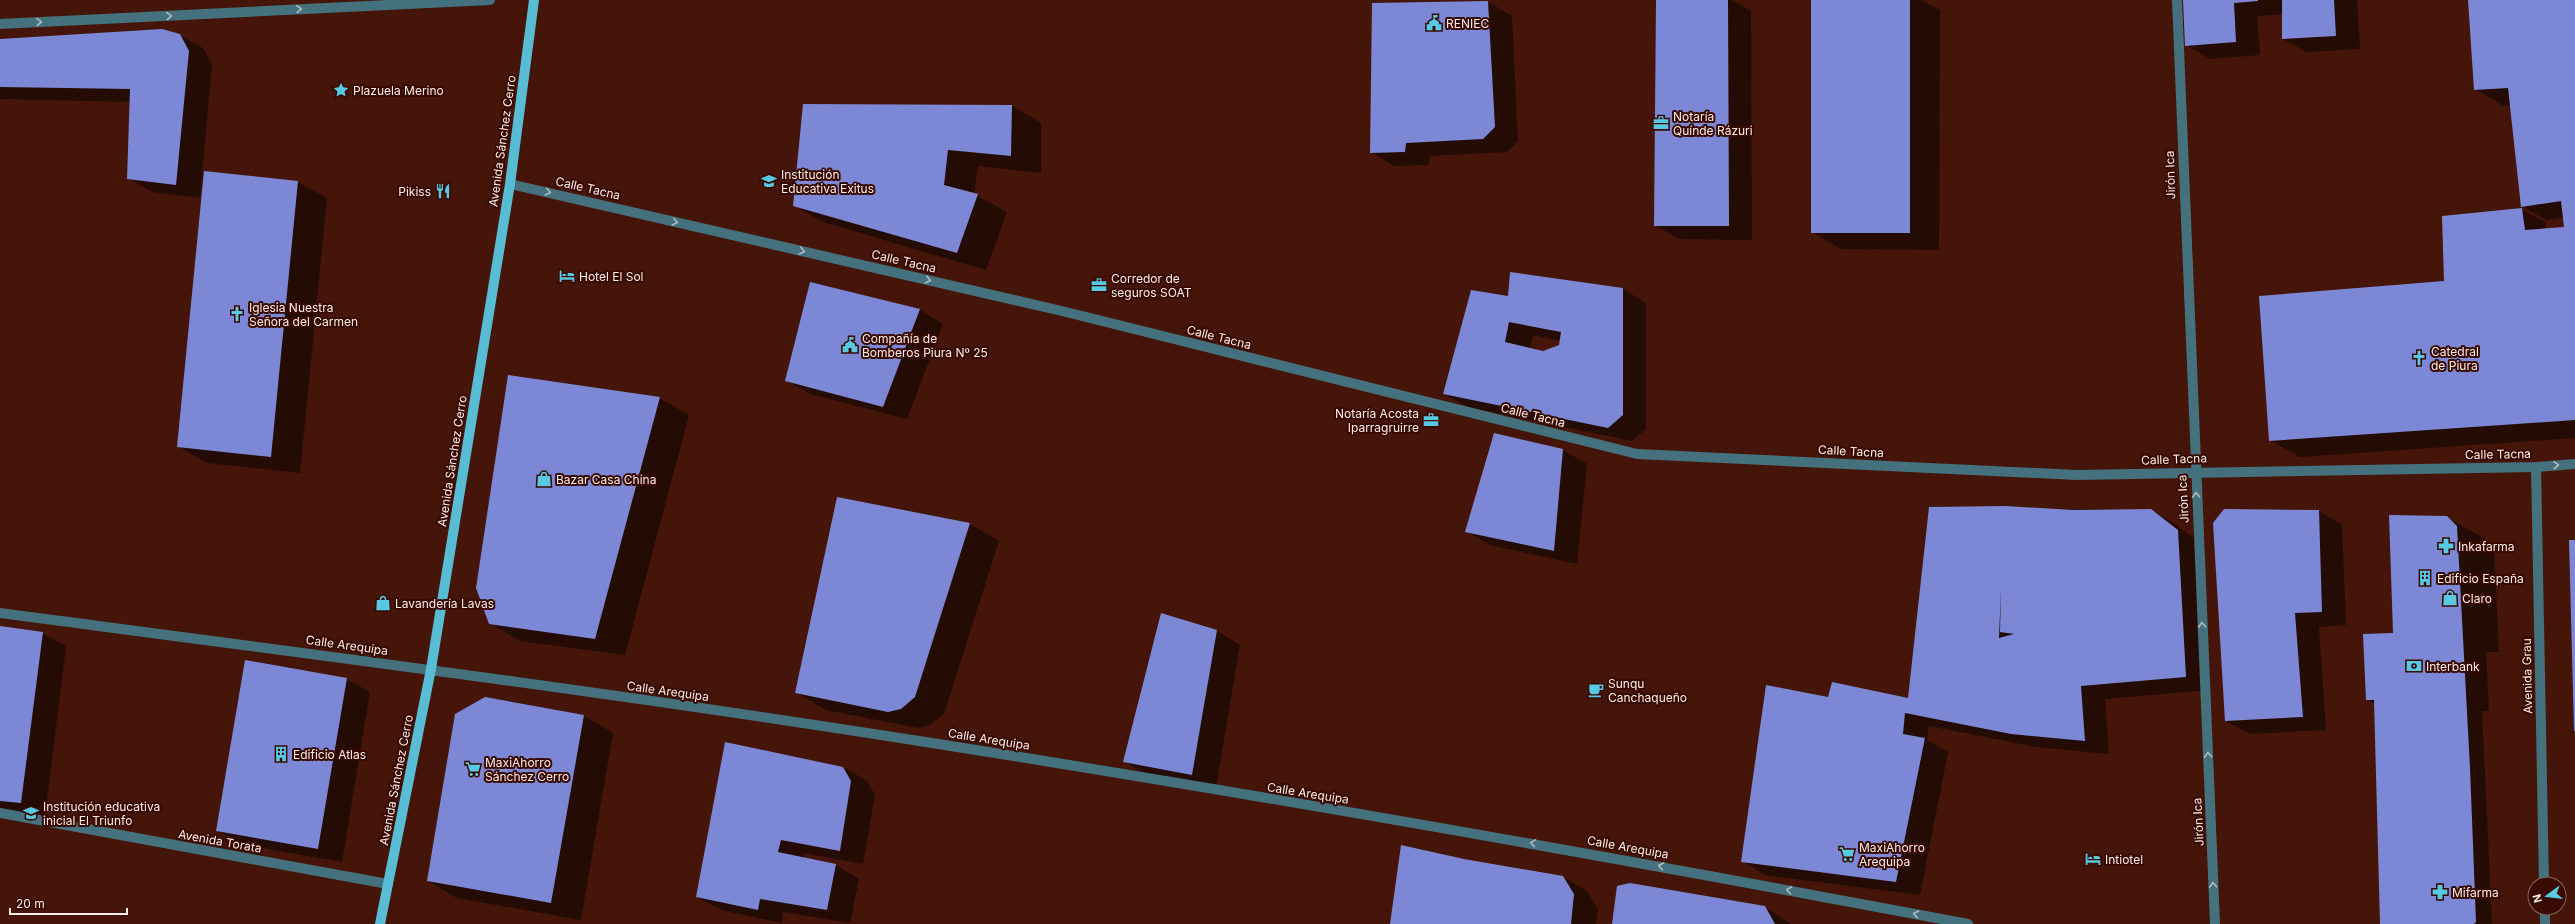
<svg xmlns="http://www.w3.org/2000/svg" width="2575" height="924" font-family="Inter,sans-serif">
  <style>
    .shadow { fill: #0007; fill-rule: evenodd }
    .building { fill: #7c88d6; fill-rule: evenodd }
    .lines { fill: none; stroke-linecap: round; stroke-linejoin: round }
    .minor { stroke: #44717d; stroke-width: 10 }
    .tertiary { stroke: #44717d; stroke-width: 10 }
    .primary { stroke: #57bcd4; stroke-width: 10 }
    .oneway { stroke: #b2bbbe }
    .labels { text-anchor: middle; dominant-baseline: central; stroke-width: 4; stroke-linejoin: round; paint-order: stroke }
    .poi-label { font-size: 12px; fill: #fbedea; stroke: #380a01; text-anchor: start }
    .street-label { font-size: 12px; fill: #fbedea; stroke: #380a01 }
  </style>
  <rect width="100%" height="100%" fill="#441508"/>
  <g class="shadow">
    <polygon points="1657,0 1732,0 1751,11 1752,240 1679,239 1655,225"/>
    <polygon points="1812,0 1921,0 1940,10 1939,250 1841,249 1812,232"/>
    <polygon points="2184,0 2357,0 2360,49 2307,52 2283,39 2283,14 2257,16 2260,55 2210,59 2186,45"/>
    <polygon points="2469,0 2575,0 2575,438 2300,457 2270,440 2448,282 2521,209 2545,222 2546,230 2565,228 2564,217 2546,220 2522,206 2511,106 2504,106 2475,89"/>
    <polygon points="1488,2 1512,16 1518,141 1507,152 1430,156 1428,165 1394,166 1371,152 1373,4"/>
    <polygon points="180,35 204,49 212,65 200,198 152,192 128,178 131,102 0,99 0,40"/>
    <polygon points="1012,106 1041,123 1041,173 978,166 974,194 1007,212 986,270 823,222 794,205"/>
    <polygon points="297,182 327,198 300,473 207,463 178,446"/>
    <path d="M1623 289 1646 303V429L1632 441 1468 407 1444 394 1509 297ZM1533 335 1561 341 1560 346 1543 352 1530 349Z"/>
    <polygon points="920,310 943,324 907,419 810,394 786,380"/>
    <polygon points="659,398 689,415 625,655 520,641 490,623"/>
    <polygon points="1495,434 1563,450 1587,464 1577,564 1490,545 1466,531"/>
    <polygon points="838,498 970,524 999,541 944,714 930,725 918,728 826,710 797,693"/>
    <polygon points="1929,508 2151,510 2175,524 2202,544 2209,690 2105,699 2109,754 2036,747 1929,726 1927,740 1948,752 1920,895 1765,875 1742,861 1829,699 1909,699"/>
    <polygon points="2319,511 2342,525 2346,625 2319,627 2326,730 2249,734 2226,721"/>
    <polygon points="2446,517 2484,538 2494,548 2499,652 2486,652 2489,711 2482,711 2492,924 2381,924 2375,704 2367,699"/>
    <polygon points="0,627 42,633 66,646 45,816 0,811"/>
    <polygon points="1217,631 1240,645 1216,788 1148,775 1125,762"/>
    <polygon points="346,679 370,692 342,862 240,844 217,830"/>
    <polygon points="584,716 613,733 581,920 457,898 428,881"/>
    <polygon points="843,767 867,781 875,795 863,864 805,853 803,859 836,865 859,879 850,923 783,912 782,923 721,910 697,897"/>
    <polygon points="1464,860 1563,877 1587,891 1598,909 1596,924 1391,924"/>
    <polygon points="1765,907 1791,924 1613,924"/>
  </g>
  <g class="building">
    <polygon points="1656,0 1728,0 1729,226 1654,226"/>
    <rect x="1811" y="0" width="99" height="233"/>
    <polygon points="2183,0 2258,0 2258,1 2234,3 2236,42 2185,46"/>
    <polygon points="2282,0 2334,0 2336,36 2282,39"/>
    <polygon points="2468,0 2575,0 2575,420 2269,441 2259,296 2444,281 2442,216 2522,208 2525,230 2564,227 2561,201 2521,207 2508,88 2474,90"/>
    <polygon points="1488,1 1495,127 1483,139 1406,143 1405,152 1370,153 1372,3"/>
    <polygon points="162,29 180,34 189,51 176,185 127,179 130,89 0,87 0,39"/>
    <polygon points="803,104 1012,105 1011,156 948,150 944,185 978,194 957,253 793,206"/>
    <polygon points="204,171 298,181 271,457 177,447"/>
    <path d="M1510 272 1623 288V415L1608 428 1443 394 1471 290 1508 296ZM1509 322 1561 332 1559 345 1543 351 1505 342Z"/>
    <polygon points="810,282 920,309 883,407 785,381"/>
    <polygon points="508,375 660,397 595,639 489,624 476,588"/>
    <polygon points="1494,433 1563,449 1554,551 1465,532"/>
    <polygon points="837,497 970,523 915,697 901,709 888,712 795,693"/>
    <path d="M2005 506 2074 510 2151 509 2178 530 2186 677 2081 686 2085 741 2011 734 1905 713 1903 734 1925 738 1896 882 1741 862 1766 685 1828 697 1832 682 1908 698 1929 507ZM2001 588 2000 632 2014 634 1999 638Z"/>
    <polygon points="2224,509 2319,510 2322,612 2295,613 2303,717 2225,721 2213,523"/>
    <polygon points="2389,515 2447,516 2457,526 2470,768 2476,922 2474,924 2380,924 2374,700 2366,700 2363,634 2393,633"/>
    <polygon points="2569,540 2575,540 2575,731 2574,731"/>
    <polygon points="1161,613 1217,630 1192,775 1123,762"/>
    <polygon points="0,626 43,632 21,803 0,801"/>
    <polygon points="245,660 347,678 318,849 216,831"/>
    <polygon points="485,697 584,715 551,903 427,881 455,714"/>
    <polygon points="725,742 843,767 851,781 840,851 781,840 778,852 836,864 827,910 760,899 758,910 696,897"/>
    <polygon points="1401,845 1464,859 1563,876 1574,894 1571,924 1390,924"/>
    <polygon points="1630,883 1765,906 1775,924 1612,924 1617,886"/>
  </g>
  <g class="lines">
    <g class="minor">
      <polyline points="2177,0 2215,924"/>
      <polyline points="0,24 490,0"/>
      <polyline points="0,813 388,884"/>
    </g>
    <g class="tertiary">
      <polyline points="510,184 1062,311 1637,454 2077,475 2536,467 2575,464"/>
      <polyline points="2536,467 2544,884"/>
      <path d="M0 613C311 654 623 694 932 743 1279 798 1624 859 1968 924"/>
      <polyline points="2545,908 2545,924"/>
    </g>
    <polyline class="primary" points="380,924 431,669 510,184 534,0"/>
  </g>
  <defs><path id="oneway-chevron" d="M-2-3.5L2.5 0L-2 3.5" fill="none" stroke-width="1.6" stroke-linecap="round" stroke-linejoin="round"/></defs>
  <g class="oneway">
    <use href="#oneway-chevron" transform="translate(299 9) rotate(-3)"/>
    <use href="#oneway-chevron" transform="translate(169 16) rotate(-3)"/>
    <use href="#oneway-chevron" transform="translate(39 22) rotate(-3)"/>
    <use href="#oneway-chevron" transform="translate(548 192) rotate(13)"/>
    <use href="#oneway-chevron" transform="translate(675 222) rotate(13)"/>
    <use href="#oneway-chevron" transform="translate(802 251) rotate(13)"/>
    <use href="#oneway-chevron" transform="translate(928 280) rotate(13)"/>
    <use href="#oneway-chevron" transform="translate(2556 465) rotate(-4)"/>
    <use href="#oneway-chevron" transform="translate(2196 495) rotate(-93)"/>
    <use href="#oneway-chevron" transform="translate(2202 625) rotate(-93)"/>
    <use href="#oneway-chevron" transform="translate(2208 755) rotate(-93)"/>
    <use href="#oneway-chevron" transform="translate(1533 843) rotate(-171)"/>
    <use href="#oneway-chevron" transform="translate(1661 866) rotate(-169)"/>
    <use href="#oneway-chevron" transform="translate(2213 885) rotate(-93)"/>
    <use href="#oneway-chevron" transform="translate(1789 890) rotate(-169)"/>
    <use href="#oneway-chevron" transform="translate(1916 914) rotate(-169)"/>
  </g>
  <defs>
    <symbol id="civic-bare" viewBox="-9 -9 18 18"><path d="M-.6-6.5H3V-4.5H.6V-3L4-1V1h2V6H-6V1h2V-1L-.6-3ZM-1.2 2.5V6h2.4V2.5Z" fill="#58c9e3" stroke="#380a01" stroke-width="2.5" paint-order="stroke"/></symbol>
    <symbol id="sight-bare" viewBox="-9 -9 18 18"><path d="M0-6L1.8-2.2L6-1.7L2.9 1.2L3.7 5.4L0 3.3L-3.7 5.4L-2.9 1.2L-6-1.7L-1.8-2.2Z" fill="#58c9e3" stroke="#380a01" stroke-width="2.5" paint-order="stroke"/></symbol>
    <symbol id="office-bare" viewBox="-9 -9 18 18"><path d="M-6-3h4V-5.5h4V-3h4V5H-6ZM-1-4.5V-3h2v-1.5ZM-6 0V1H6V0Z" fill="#58c9e3" stroke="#380a01" stroke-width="2.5" paint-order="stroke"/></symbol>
    <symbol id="school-bare" viewBox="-9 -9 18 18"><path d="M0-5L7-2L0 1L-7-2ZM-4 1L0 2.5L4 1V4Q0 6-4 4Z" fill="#58c9e3" stroke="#380a01" stroke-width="2.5" paint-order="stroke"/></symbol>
    <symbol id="restaurant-bare" viewBox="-9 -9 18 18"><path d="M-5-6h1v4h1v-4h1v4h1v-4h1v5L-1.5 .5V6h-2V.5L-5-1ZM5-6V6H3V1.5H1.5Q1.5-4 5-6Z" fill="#58c9e3" stroke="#380a01" stroke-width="2.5" paint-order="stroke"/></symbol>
    <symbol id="hotel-bare" viewBox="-9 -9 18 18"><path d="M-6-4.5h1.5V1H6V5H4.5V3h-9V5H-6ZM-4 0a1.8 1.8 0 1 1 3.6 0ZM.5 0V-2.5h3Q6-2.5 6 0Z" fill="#58c9e3" stroke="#380a01" stroke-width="2.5" paint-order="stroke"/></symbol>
    <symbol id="church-bare" viewBox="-9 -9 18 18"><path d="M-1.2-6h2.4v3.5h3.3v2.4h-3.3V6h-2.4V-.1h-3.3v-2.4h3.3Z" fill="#58c9e3" stroke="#380a01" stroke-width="2.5" paint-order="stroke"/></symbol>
    <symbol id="shop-bare" viewBox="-9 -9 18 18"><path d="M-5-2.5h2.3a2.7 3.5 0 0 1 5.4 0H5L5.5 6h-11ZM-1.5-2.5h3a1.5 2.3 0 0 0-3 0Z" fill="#58c9e3" stroke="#380a01" stroke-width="2.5" paint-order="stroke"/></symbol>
    <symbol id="pharmacy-bare" viewBox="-9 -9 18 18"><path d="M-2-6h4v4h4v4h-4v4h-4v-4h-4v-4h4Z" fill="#58c9e3" stroke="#380a01" stroke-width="2.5" paint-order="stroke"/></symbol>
    <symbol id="building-bare" viewBox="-9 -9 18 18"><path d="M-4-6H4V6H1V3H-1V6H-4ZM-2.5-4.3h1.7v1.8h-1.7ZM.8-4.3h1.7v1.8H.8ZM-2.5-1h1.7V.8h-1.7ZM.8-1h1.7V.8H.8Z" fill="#58c9e3" stroke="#380a01" stroke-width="2.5" paint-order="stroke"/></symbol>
    <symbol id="bank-bare" viewBox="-9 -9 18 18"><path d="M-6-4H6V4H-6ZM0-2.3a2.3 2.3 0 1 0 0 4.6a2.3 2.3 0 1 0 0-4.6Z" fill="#58c9e3" stroke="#380a01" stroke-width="2.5" paint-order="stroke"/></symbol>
    <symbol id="cafe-bare" viewBox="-9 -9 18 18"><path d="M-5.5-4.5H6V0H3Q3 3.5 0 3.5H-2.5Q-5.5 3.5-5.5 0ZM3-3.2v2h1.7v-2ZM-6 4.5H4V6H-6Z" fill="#58c9e3" stroke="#380a01" stroke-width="2.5" paint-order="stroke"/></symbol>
    <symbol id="supermarket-bare" viewBox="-9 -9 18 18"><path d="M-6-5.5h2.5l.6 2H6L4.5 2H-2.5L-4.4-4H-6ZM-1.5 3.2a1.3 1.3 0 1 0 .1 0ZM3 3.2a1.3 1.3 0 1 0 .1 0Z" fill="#58c9e3" stroke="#380a01" stroke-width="2.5" paint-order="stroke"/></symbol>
  </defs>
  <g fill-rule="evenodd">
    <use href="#civic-bare" x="1423" y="12" width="22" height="22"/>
    <use href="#sight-bare" x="330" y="79" width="22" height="22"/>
    <use href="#office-bare" x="1650" y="112" width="22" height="22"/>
    <use href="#school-bare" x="758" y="170" width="22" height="22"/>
    <use href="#restaurant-bare" x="432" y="180" width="22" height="22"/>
    <use href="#hotel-bare" x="556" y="265" width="22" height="22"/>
    <use href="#office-bare" x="1088" y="274" width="22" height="22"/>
    <use href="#church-bare" x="226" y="303" width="22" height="22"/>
    <use href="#civic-bare" x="839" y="334" width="22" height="22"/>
    <use href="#church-bare" x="2408" y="347" width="22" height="22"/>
    <use href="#office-bare" x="1420" y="409" width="22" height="22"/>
    <use href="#shop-bare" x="533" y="468" width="22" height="22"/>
    <use href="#pharmacy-bare" x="2435" y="535" width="22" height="22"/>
    <use href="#building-bare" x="2414" y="567" width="22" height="22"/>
    <use href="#shop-bare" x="2439" y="587" width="22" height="22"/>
    <use href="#shop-bare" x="372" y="592" width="22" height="22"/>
    <use href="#bank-bare" x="2403" y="655" width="22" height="22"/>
    <use href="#cafe-bare" x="1585" y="679" width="22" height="22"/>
    <use href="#building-bare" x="270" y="743" width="22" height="22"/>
    <use href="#supermarket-bare" x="462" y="758" width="22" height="22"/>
    <use href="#school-bare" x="20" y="802" width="22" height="22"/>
    <use href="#supermarket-bare" x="1836" y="843" width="22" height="22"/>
    <use href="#hotel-bare" x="2082" y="848" width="22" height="22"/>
    <use href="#pharmacy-bare" x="2429" y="881" width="22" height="22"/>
  </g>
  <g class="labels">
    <g class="poi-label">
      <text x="1446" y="23">RENIEC</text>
      <text x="353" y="90">Plazuela Merino</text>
      <text x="1673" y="116">Notaría<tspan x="1673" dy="14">Quínde Rázuri</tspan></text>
      <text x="781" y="174">Institución<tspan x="781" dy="14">Educativa Exitus</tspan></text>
      <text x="431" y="191" text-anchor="end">Pikiss</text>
      <text x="579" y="276">Hotel El Sol</text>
      <text x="1111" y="278">Corredor de<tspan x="1111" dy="14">seguros SOAT</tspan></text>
      <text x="249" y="307">Iglesia Nuestra<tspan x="249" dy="14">Señora del Carmen</tspan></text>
      <text x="862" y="338">Compañía de<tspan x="862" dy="14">Bomberos Piura Nº 25</tspan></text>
      <text x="2431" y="351">Catedral<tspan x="2431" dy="14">de Piura</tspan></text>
      <text x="1419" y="413" text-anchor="end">Notaría Acosta<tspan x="1419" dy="14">Iparragruirre</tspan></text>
      <text x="556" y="479">Bazar Casa China</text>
      <text x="2458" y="546">Inkafarma</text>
      <text x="2437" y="578">Edificio España</text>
      <text x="2462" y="598">Claro</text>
      <text x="395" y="603">Lavandería Lavas</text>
      <text x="2426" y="666">Interbank</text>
      <text x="1608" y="683">Sunqu<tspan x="1608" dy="14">Canchaqueño</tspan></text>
      <text x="293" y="754">Edificio Atlas</text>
      <text x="485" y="762">MaxiAhorro<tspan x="485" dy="14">Sánchez Cerro</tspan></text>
      <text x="43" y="806">Institución educativa<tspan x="43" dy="14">inicial El Triunfo</tspan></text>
      <text x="1859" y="847">MaxiAhorro<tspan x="1859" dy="14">Arequipa</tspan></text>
      <text x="2105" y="859">Intiotel</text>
      <text x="2452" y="892">Mifarma</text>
    </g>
    <g class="street-label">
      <text transform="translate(502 141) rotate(-82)">Avenida Sánchez Cerro</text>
      <text transform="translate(2170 175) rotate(-92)">Jirón Ica</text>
      <text transform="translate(588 188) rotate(13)">Calle Tacna</text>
      <text transform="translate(904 261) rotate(13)">Calle Tacna</text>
      <text transform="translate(1219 337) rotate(14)">Calle Tacna</text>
      <text transform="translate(1533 415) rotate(14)">Calle Tacna</text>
      <text transform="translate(1851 451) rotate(3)">Calle Tacna</text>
      <text transform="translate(2498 454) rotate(-1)">Calle Tacna</text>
      <text transform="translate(2174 459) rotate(-2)">Calle Tacna</text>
      <text transform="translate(452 461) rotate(-81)">Avenida Sánchez Cerro</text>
      <text transform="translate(2183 499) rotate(-93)">Jirón Ica</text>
      <text transform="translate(347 645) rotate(8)">Calle Arequipa</text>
      <text transform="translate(2527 676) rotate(-91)">Avenida Grau</text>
      <text transform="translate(668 691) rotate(8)">Calle Arequipa</text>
      <text transform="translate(989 739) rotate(9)">Calle Arequipa</text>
      <text transform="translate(396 780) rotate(-79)">Avenida Sánchez Cerro</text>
      <text transform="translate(1308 793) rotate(9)">Calle Arequipa</text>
      <text transform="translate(2198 822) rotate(-93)">Jirón Ica</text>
      <text transform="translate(220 841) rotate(10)">Avenida Torata</text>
      <text transform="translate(1628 847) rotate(10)">Calle Arequipa</text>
    </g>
  </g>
  <g transform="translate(2547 896) rotate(255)"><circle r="19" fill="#380a01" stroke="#86655e"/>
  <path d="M0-3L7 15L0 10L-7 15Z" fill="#58c9e3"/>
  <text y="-6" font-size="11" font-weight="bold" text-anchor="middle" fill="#fbedea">N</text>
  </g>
  <path d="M10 908v6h117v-6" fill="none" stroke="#fbedea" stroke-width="2"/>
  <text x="16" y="908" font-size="12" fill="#fbedea" stroke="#380a01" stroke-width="3" paint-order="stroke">20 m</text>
</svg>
